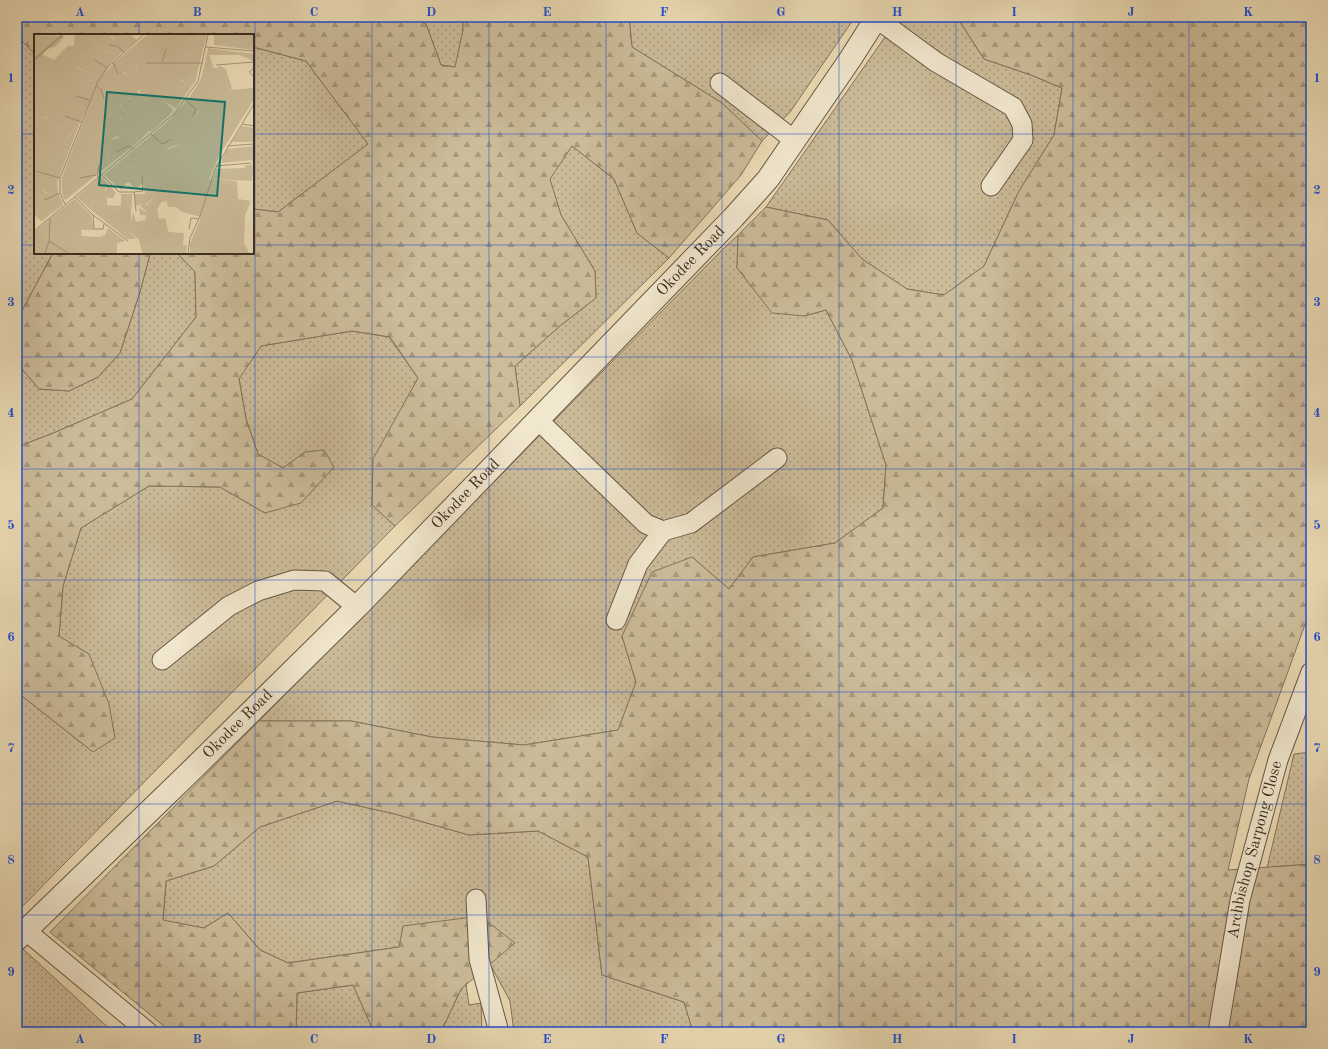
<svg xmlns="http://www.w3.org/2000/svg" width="1328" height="1049" font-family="'Old Standard TT',serif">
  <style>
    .grass { fill: url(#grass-dots); stroke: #84745d }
    .forest { fill: url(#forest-firs); stroke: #84745d }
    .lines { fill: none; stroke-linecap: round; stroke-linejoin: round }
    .service-casing { stroke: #675845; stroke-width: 21 }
    .minor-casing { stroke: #675845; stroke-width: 24 }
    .service { stroke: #f1e7ce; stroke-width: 19 }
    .minor { stroke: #f1e7ce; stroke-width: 22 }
    .grid { fill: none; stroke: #1d4ed8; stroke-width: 1; stroke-opacity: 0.55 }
    .labels { text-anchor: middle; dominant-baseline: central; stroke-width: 3; stroke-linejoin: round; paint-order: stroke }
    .street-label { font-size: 16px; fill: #3b2c20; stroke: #f1e7ce }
    .inset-river { fill: none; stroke: #ae9f81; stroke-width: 2 }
    .inset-road { fill: none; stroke: #a49478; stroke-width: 1 }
    .view { fill: #0f766e; fill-opacity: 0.15; stroke: #0f766e; stroke-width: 2 }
    .inset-edge { fill: none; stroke: #3b2c20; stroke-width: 2 }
    .neatline { fill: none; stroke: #1d4ed8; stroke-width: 1.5 }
    .grid-label { font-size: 13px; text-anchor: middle; font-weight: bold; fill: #1d4ed8 }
  </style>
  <defs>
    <pattern id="grass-dots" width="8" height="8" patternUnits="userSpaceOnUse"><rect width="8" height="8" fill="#ccbc9a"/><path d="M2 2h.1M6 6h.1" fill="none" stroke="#a7997d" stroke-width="1.8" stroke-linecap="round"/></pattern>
    <pattern id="forest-firs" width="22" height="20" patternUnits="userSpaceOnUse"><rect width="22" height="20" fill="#ccbc9a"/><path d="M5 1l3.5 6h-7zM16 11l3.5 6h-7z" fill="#a7997d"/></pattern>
  </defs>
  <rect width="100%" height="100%" fill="#eadab3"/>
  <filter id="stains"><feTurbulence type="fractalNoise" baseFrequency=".005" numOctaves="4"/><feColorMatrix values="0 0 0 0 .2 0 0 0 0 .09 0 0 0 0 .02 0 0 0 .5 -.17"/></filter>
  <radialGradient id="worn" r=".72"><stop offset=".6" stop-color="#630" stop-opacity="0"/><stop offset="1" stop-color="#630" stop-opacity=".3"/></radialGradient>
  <g class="grass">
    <polygon points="414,17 463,17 463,30 456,67 441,65 426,24"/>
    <polygon points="629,17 855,17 790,112 762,141 722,103 632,47"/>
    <polygon points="899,17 957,17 984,59 1031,75 1062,88 1054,135 1019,191 984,266 944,295 907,289 862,259 828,220 766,207"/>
    <polygon points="17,36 35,54 35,253 53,253 17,320"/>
    <polygon points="253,47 306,61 368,144 278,212 253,209"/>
    <polygon points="572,146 614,179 637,233 669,258 520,406 515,366 561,325 596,298 595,271 561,215 549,178"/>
    <polygon points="738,235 737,268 804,316 826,310 852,360 886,465 883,508 835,543 753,557 729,589 692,557 622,636 636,682 619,730 524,745 432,737 351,721 259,721 723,249"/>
    <polygon points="177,253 195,272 196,317 132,399 51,434 17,447 17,363 39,389 69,391 98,377 120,353 140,292 150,254"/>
    <polygon points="352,331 389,337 418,378 398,416 372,505 395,526 17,912 17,692 93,752 89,654 59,637 63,586 81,528 149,486 220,487 265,513 305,452 283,468 258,454 246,419 239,378 261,346"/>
    <polygon points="1311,752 1311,864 1267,868 1294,754"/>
    <polygon points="337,801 395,814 469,835 538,831 588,857 602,975 684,1002 693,1032 514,1032 510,1001 490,964 399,947 288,963 260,950 228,913 204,928 163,921 166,881 214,866 260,827"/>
    <polygon points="21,947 113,1032 17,1032 17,950"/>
    <polygon points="466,984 469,1005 481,1003 482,1032 441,1032 461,989"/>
    <polygon points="353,985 373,1030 383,1032 296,1032 297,993"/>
  </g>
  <g class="forest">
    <polygon points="17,17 414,17 426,24 441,65 455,67 463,30 463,17 629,17 632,47 722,103 762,141 741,175 669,258 637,233 614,179 572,146 550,179 561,215 595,271 596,298 561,325 515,366 520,406 395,526 372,505 373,459 418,378 390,337 352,331 261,346 239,379 246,419 258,454 283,468 305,452 324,450 334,467 301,503 265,513 220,487 149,486 81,528 63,586 59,636 89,654 109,704 115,738 93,752 17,692 17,447 51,434 132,399 196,317 195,272 177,253 150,254 140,292 120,353 98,377 69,391 39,389 17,363 17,320 53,253 253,253 253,209 278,212 368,144 306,61 253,47 253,35 35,35 35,54 17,36"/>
    <polygon points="957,17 1311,17 1311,608 1249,779 1228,870 1311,864 1311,1032 693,1032 684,1002 602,975 588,857 538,831 469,835 395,814 337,801 260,827 214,866 166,881 163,920 204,928 228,913 260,950 288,963 399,947 403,926 480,916 515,943 461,989 441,1032 383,1032 373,1030 353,985 297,993 296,1032 171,1032 50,932 259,721 351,721 432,737 524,745 618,730 636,682 622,636 652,572 692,557 729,589 753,557 835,543 883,508 886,465 852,360 826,310 804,316 772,313 737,268 738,235 766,207 828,220 862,259 907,289 944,295 984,266 1019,191 1054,135 1062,88 1031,75 984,59"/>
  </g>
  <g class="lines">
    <defs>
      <g id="service">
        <polyline points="876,18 936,62 1013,107 1022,124 1023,140 991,186"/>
        <polyline points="720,83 794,140"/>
        <polyline points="538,420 646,524 663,531 691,523 777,458"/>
        <polyline points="616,620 638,564 663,531"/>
        <polyline points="162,660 229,606 258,591 294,580 325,581 357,607"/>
        <polyline points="476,899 479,959 499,1032"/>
        <polyline points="25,930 148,1032"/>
        <path id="s1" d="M1218 1032 1240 900 1278 760 1311 672"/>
      </g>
      <g id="minor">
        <path id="s2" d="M17 939 197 765 357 607 733 218 768 179 851 58 877 17"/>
      </g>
    </defs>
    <use href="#service" class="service-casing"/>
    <use href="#minor" class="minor-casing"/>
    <use href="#service" class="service"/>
    <use href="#minor" class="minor"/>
  </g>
  <path class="grid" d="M139 17V35M255 17V1032M372 17V1032M489 17V1032M606 17V1032M722 17V1032M839 17V1032M956 17V1032M1073 17V1032M1189 17V1032M17 134H35M253 134H1311M17 245H35M253 245H1311M139 253V1032M17 357H1311M17 469H1311M17 580H1311M17 692H1311M17 804H1311M17 915H1311"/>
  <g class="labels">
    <g class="street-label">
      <text stroke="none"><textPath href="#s2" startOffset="956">Okodee Road</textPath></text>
      <text stroke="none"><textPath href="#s2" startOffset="632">Okodee Road</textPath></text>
      <text stroke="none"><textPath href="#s2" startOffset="308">Okodee Road</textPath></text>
      <text stroke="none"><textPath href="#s1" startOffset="186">Archbishop Sarpong Close</textPath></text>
    </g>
  </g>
  <g transform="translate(34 34)">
    <rect width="220" height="220" fill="#eadab3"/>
    <path d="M73 1 87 9 91 16 87 19 64 18 65 5ZM113 1H173L170 13 152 21 143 17 133 26 134 29 112 45 114 56 113 67 103 54 104 35 89 21ZM174 14 220 20V27L205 21H173ZM50 19 76 30 45 90 23 149 8 150 0 147V129H5L8 109 33 111 30 107 38 100 31 91 17 96 5 87 11 83 14 84 21 69 44 77 43 72 29 63 30 59 36 49 61 46 57 40 41 32 46 20ZM81 28 89 30V39L97 42 93 51 85 53 66 45ZM145 31 159 35 163 40 162 46 142 74 129 67 130 60 119 53V46L121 41 130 40 136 45V50L150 47 145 44 143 35ZM186 32 192 35 198 55 194 56 192 45 180 35ZM63 51 72 59 99 66 104 74 96 79 90 78 87 70 82 71 74 83 86 82 88 88 81 94 65 101 61 109 53 111V124L54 119 59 116 69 120 75 125 73 115 76 106 94 102 91 97 93 91H105L107 95 102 102 104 108 31 166 28 160V143ZM155 64 160 71 167 74 154 92 139 82ZM122 75 130 86 116 98V95L123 89 120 78ZM137 85 144 92 147 110 135 113 122 128 90 124ZM208 92 220 94V108H198ZM220 112 218 147 179 145 182 135 211 134V131H219L218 126 187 129 193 115ZM96 132 118 139 126 152 125 158 110 172 107 170 101 172V160H111L110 151 101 145 91 146 80 141 81 138ZM67 142 82 159 79 164H73V171L87 172V160H98V175L97 171 82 175 71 171 69 167 73 155H70L59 167 56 175 43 163ZM7 155 12 159H24L29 169 28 172 18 179 0 175V162ZM41 165 57 181 60 196H38L37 219H22L14 209 16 200 28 199 19 182ZM105 174 114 179V183L113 186 108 190 100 192 97 189 99 179 102 188 112 186V181H106ZM74 194 91 207 83 209V219L80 215 81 202 74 200 71 202ZM90 194 95 197 102 205H93L81 195ZM134 198 150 199 149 211H153L152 219H131ZM47 202 65 203 68 211 62 213 56 219 49 216ZM126 203 120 219H116L114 214 121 209V204ZM0 204 11 209 4 219H0Z" fill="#ccbc9a"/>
    <path d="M0 1 31 2 21 13 11 15 9 21 20 26 34 12H40L41 1H97L103 6 91 16 78 2 65 5 64 18 87 19 76 30 50 19 46 20 43 34 62 42 61 46 51 47 47 52 36 50 30 59 29 63 43 72 44 77 21 69 16 83H10L6 87 17 96 31 91 42 95 30 107 35 116 8 109 5 130 0 129ZM180 1H220V16L180 11ZM167 10 170 11 163 40 159 35 146 31 143 35 147 47 153 46 156 49 155 51 142 53 136 50V45L130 40 121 41 119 53 132 56 129 67 139 76 137 79 130 86 122 76 120 78 123 89 104 108 102 102 107 95 105 91H93L92 100 99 102 92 106 82 102 76 106 73 115 77 125 59 116 54 119V133L40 135 35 123 37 120 44 113 61 109 65 101 81 94 88 88V84L84 82 78 92 73 93 71 90 82 71 86 70 90 78 96 79 104 74 99 66 95 64H76L63 51 66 45 85 53 93 51 97 42 87 37 89 30 81 28 89 21 98 25 105 39 104 58 113 67 114 56 112 45 107 44V38L116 32 133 29 131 17H143L152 21 162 17ZM175 20 179 33 192 45 194 56 220 54V65L185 122 175 145 203 147 204 165 217 167 211 181 210 209 215 219H156V210L167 183 148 178 142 173H134L133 167 127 168 123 176 125 185 131 184 135 201 131 219H120L126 203 122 204 121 209 115 214 116 219H108L105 206 95 197 90 194 81 195 56 175 63 160 70 155 75 159 69 167 71 171 82 175 97 171V188L100 191 108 190 113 186 114 179 105 171H113L126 155 119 149 118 139 96 132 81 138 80 141H86L91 146 108 143 111 146 103 154 98 152 96 148 92 149 88 156 70 141 90 124 122 128 126 114 130 113 133 116 147 110 144 92H139L137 85 139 82 145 84 154 91 165 78 166 74 160 71 155 64 167 45 173 21ZM0 147 8 150 23 149 24 159 18 161 7 155 0 162ZM0 175 13 177 18 179 8 187 0 181ZM19 182 28 199 16 200 14 209 22 219H4L11 209 0 205V198ZM39 195 47 196 49 216 56 219 62 212 68 211 65 203 74 200 81 202 82 219H37L35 210Z" fill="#ccbc9a"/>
    <path class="inset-river" d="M0 26 28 1"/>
    <path class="inset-road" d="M75 11 83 12 90 18M172 13 220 17M61 26 73 34M79 28 84 40M128 28 132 15M112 29H169M182 31 220 28M220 34 215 38 220 43M62 52 67 55 70 65M42 62 56 66M151 66 162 75 159 82M31 82 48 88M208 90 220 92M117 100 128 110 138 105M193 112 220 110M82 118 94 112 100 115M182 132 217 129M2 137 26 144M68 141 85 158H100L109 157 108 142M63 143 65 131M46 144 62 141M100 158 102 177M41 163 59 181 94 207M10 166 26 159M31 170 26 159V144L64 47 73 34 109 1M59 181 60 195H69L70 190M16 184 15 207 34 219M155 195 157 184 165 185M0 197 140 80 164 47 174 1M11 219 15 207M154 219 156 204 166 182 181 135 220 70"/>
    <path class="view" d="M73 58 191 68 183 162 65 151Z"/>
    <rect width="220" height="220" class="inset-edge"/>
  </g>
  <rect width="1328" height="1049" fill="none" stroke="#eadab3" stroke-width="44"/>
  <rect x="22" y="22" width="1284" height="1005" class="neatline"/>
  <g class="grid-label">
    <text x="80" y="16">A</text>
    <text x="197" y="16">B</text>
    <text x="314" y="16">C</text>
    <text x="431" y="16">D</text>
    <text x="547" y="16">E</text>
    <text x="664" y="16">F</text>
    <text x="781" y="16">G</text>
    <text x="897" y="16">H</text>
    <text x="1014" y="16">I</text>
    <text x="1131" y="16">J</text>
    <text x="1248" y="16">K</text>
    <text x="11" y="82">1</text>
    <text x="1317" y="82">1</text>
    <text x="11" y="194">2</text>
    <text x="1317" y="194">2</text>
    <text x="11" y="306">3</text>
    <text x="1317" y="306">3</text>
    <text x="11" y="417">4</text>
    <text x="1317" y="417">4</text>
    <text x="11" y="529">5</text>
    <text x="1317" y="529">5</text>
    <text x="11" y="641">6</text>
    <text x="1317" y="641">6</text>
    <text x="11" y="752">7</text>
    <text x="1317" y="752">7</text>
    <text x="11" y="864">8</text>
    <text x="1317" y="864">8</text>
    <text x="11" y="976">9</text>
    <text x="1317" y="976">9</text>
    <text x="80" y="1043">A</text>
    <text x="197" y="1043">B</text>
    <text x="314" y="1043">C</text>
    <text x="431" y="1043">D</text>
    <text x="547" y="1043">E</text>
    <text x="664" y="1043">F</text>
    <text x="781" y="1043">G</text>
    <text x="897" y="1043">H</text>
    <text x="1014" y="1043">I</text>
    <text x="1131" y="1043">J</text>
    <text x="1248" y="1043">K</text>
  </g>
  <rect width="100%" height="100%" filter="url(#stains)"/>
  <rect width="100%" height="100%" fill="url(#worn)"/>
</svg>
